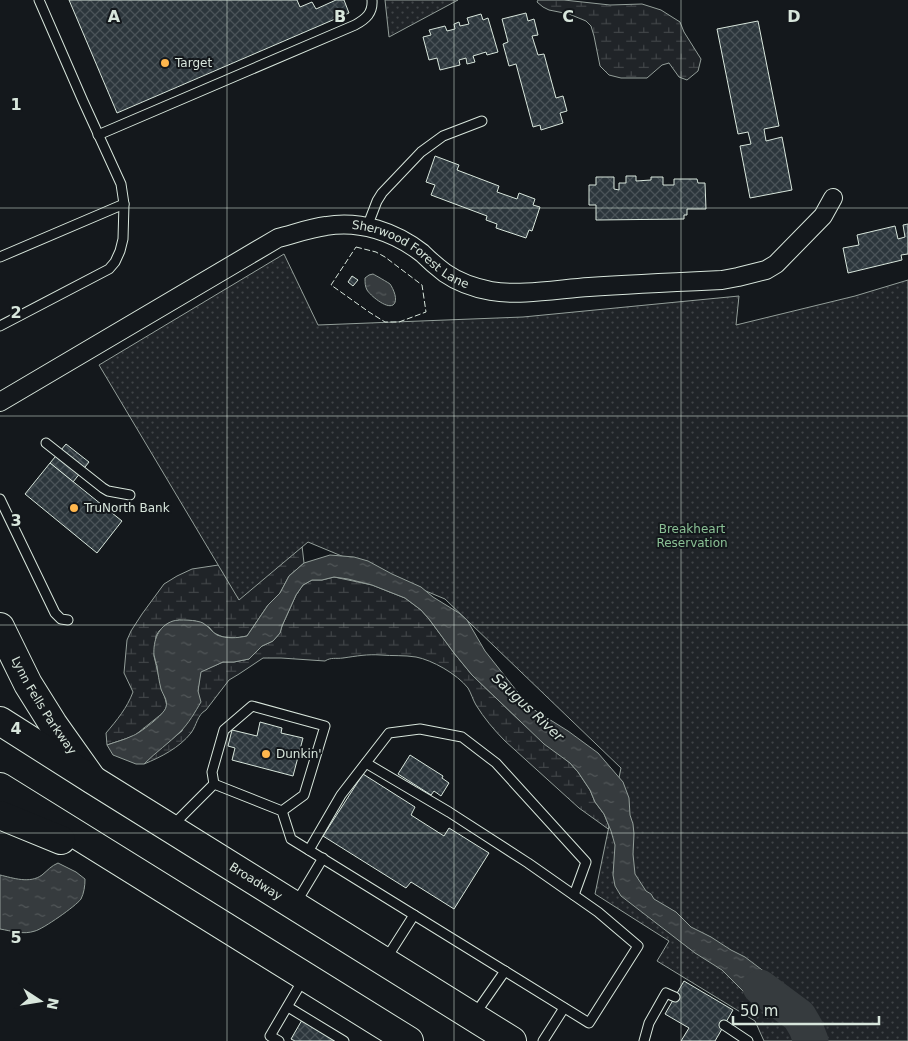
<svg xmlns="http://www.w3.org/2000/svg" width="908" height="1041" font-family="'DejaVu Sans',sans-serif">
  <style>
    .wetland { fill: url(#wetland-marsh); stroke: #939e99 }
    .park { fill: url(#park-dots); stroke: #939e99 }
    .water { fill: url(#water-ripples); stroke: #939e99 }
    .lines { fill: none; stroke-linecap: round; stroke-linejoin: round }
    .river { stroke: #363b3e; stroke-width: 35 }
    .building { fill: url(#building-cross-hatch); stroke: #d8e6dc }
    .service-casing { stroke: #d8e6dc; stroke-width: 11 }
    .minor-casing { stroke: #d8e6dc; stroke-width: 20 }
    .primary-casing { stroke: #d8e6dc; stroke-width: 30 }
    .trunk-casing { stroke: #d8e6dc; stroke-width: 30 }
    .service { stroke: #14181c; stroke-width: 9 }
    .minor { stroke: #14181c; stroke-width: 18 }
    .primary { stroke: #14181c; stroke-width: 28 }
    .trunk { stroke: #14181c; stroke-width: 28 }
    .fence { stroke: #d8e6dc; stroke-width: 1; stroke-dasharray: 6 2.5; stroke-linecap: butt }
    .grid { fill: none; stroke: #d8e6dc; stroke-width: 1; stroke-opacity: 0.55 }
    .poi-dot { fill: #ffb74d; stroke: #14181c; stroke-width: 2 }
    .labels { text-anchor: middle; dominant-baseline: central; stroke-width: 4; stroke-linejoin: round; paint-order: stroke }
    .poi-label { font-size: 12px; fill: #d8e6dc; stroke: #14181c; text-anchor: start }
    .street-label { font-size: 12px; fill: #d8e6dc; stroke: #14181c }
    .park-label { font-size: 12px; fill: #8ac095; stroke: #14181c }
    .water-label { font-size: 14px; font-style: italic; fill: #d8e6dc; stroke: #14181c }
    .grid-label { font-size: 16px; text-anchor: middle; font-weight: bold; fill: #d8e6dc; stroke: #14181c; stroke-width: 4; stroke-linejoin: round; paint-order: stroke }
  </style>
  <defs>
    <pattern id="wetland-marsh" width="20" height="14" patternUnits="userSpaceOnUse" patternTransform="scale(1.25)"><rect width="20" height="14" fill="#202428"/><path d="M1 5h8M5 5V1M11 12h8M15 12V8" fill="none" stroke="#404447"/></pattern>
    <pattern id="park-dots" width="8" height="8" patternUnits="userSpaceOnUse" patternTransform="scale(1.25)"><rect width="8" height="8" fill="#202428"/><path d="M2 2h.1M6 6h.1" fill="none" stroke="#404447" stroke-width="1.8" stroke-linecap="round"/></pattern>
    <pattern id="water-ripples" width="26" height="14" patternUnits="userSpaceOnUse" patternTransform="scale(1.25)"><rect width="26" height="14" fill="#363b3e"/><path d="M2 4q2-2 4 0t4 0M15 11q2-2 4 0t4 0" fill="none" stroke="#525759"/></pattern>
    <pattern id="building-cross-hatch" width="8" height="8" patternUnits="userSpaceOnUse" patternTransform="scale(1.25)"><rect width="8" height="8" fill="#2c363c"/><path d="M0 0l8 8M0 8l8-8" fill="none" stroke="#4a5358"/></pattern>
  </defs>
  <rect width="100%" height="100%" fill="#14181c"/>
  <g class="wetland">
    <polygon points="538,0 564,0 610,5 642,4 661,10 680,22 684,32 701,59 698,71 687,80 679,77 669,63 662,65 647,78 621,78 609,75 600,66 594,36 591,26 586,21 569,14 549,10 543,7 537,2"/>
    <path d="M301 537 304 563 289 576 280 593 268 605 247 636 236 638 223 637 214 633 209 627 195 621H185L179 620 167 624 159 631 156 636 154 656 162 690 165 698 167 706 164 712 134 736 107 745 106 733C117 720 127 708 133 692L124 673 127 640 131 631 142 614 164 584 177 576 192 569 225 564Z"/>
    <path d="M334 577 372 585 405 598 421 610 429 619 454 653 472 675 522 723 570 763 578 772 590 790 595 802 604 814 611 831 579 808 505 741C494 730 484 718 476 705 473 700 471 693 468 688 457 674 432 660 416 657 404 655 392 656 381 655 367 654 357 656 343 658 336 659 331 657 325 661L281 658H263L239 674 229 680 206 710C197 715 197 725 191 733 179 748 161 757 144 764L157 751 182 731 198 691 200 672 223 662H234L249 659 262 646 273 641 280 633 282 626 296 595 303 585 312 580H322Z"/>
  </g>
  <g class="park">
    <polygon points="385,0 458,0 389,37"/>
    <polygon points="284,254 318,325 523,317 739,296 736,325 855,296 908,280 908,1041 764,1041 755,1021 657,961 669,941 595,894 621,768 445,599 308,542 239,600 99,365"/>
  </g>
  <g class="water">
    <path d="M373 274C375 275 389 283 390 284 393 288 399 301 393 305 386 309 370 295 367 290 365 286 365 283 365 278L369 275Z"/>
    <path d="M330 555 354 557 368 561 392 574 421 587 433 597 459 613 467 620 485 651 527 704 536 711 568 731 598 753 623 782 629 798 630 815 633 824 634 834 633 854 635 874 646 891 651 894 654 899 676 912 691 927 711 937 731 950 745 957 778 982 797 1007 800 1014 797 1018 746 994 722 970 695 953 621 896 615 886 613 875 615 845 611 831 604 814 595 802 590 790 578 772 570 763 544 744 472 675 454 653 429 619 421 610 405 598 372 585 348 579 334 577 322 580H312L303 585 296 595 282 626 280 633 273 641 262 646 249 659 234 662H223L201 672 198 691 201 702C195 712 189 723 180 732 169 743 156 752 144 764H136L113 755 107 745C115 742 124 740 132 736 139 734 165 714 166 707 168 700 163 695 161 689 159 681 158 674 157 666 156 663 155 659 154 655 153 641 158 626 173 621 179 619 197 620 203 623 208 626 212 632 217 635 227 639 237 638 247 636L268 605 280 593 289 576 304 563Z"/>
    <path d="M58 863 76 872 85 879C85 886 84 893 81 899 76 906 43 929 35 931 23 935 12 931 0 929V875C13 878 30 884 42 875 48 870 51 866 58 863Z"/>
  </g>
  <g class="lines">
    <polyline class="river" points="760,987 799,1016 806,1028 811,1041"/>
  </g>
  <g class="building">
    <polygon points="69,0 297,0 300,7 312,2 316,9 336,0 344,0 349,13 117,113"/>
    <polygon points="526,13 528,21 534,19 538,35 532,36 538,55 544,54 556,98 563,96 567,111 560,113 563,123 541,130 540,125 533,127 516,64 509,66 503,44 508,42 502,19"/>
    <polygon points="481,14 483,20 488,18 498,52 487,55 486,52 473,56 475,62 467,64 466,58 459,60 460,65 440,70 437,58 429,60 423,37 431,35 429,30 445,26 447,31 455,29 454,24 459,22 460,26 469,24 467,18"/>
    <polygon points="758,21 779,126 764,129 766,141 782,137 792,190 750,198 740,146 751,144 748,132 738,134 717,29"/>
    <polygon points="435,156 459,165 457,170 499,186 497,192 517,199 519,193 535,199 533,205 540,207 532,231 529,230 526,238 496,228 497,224 486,220 487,216 431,195 435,185 426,182"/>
    <polygon points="626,176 636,176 636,181 651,180 651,177 663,177 663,185 674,185 674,179 697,179 698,183 705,183 706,209 687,209 687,215 684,215 684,219 596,220 596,205 589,205 589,185 596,185 596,177 614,177 614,189 619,190 619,183 626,183"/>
    <polygon points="908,224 908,254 901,255 902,260 848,273 843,248 859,245 857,235 895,226 898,239 905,237 903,225"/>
    <polygon points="352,276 358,280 353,286 348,282"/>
    <polygon points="66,444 89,462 73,482 50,463"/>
    <polygon points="50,463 122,521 97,553 25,494"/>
    <polygon points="260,722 282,728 281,733 303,738 293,776 232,760 235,748 228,746 232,730 257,736"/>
    <polygon points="410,755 443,776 442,778 449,783 441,796 434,791 431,795 398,774"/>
    <polygon points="363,774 415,807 411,815 444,836 449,828 489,853 454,909 411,882 406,888 323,836"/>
    <polygon points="684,981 733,1010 715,1041 681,1041 689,1028 665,1014"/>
    <polygon points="302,1020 337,1041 295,1041 291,1039"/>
  </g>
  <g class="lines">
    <defs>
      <g id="service">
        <path d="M98 135 355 25C366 19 373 13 372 0"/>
        <polyline points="367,227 377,201 382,193 421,152 443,136 482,121"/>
        <polyline points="0,257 124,204"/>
        <polyline points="0,326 109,269 115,262 120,251 123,239 124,204 121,184 83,101 39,0"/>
        <polyline points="46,443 103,488 108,491 130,495"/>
        <polyline points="0,499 55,613 61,619 68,620"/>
        <polyline points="214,784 212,772 224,730 252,706 325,726 304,795 282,811"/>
        <polyline points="172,826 214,784 282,811 291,839 589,1023 638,946 598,912 528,863 449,812 366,763"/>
        <polyline points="309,850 341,795 389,733 420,729 462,737 496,763 586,862 574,895"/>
        <polyline points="296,903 323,858"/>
        <polyline points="386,959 414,915"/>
        <polyline points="288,1007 344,1041"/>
        <polyline points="475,1014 505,971"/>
        <polyline points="724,1025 748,1041"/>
        <polyline points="279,1041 270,1036 304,978"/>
        <polyline points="543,1041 564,1008"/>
        <polyline points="644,1041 649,1023 666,993 675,997"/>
      </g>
      <g id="minor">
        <path id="s1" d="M0 402 278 238C294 234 310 228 326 226 360 220 395 232 422 253 429 260 437 267 445 273 458 282 475 288 491 291 520 296 559 289 589 287 633 284 678 282 722 280L738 277 766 270 776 264 823 216 833 198"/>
      </g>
      <g id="primary">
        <path id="s2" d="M0 627 28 684 53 724 92 779"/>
      </g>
      <g id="trunk">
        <path id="s3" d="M0 721 93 780 512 1041"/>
        <polyline points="0,787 409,1041"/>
        <polyline points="0,815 61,840"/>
      </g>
    </defs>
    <use href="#service" class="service-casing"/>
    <use href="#minor" class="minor-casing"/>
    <use href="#primary" class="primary-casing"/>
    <use href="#trunk" class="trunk-casing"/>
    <use href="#service" class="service"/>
    <use href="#minor" class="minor"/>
    <use href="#primary" class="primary"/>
    <use href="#trunk" class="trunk"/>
    <polygon class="fence" points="356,247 376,252 385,257 422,285 426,312 399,322 385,322 369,312 331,285"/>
  </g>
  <path class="grid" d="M227 0V1041M454 0V1041M681 0V1041M0 208H908M0 416H908M0 625H908M0 833H908"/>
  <g class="poi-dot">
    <circle cx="165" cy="63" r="5"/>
    <circle cx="74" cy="508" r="5"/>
    <circle cx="266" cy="754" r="5"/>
  </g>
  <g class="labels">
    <g class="poi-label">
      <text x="175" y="63">Target</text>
      <text x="84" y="508">TruNorth Bank</text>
      <text x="276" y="754">Dunkin'</text>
    </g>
    <g class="street-label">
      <text stroke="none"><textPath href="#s1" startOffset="465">Sherwood Forest Lane</textPath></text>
      <text stroke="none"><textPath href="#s2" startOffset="90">Lynn Fells Parkway</textPath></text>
      <text stroke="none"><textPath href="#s3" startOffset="302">Broadway</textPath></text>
    </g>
    <g class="park-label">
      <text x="692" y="529">Breakheart<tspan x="692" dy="14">Reservation</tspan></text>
    </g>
    <g class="water-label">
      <text transform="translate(528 707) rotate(43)">Saugus River</text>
    </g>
  </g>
  <g class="grid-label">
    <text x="114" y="22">A</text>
    <text x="340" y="22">B</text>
    <text x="568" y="22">C</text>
    <text x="794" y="22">D</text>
    <text x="16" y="110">1</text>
    <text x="16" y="318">2</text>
    <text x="16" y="526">3</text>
    <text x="16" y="734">4</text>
    <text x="16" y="943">5</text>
  </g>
  <g transform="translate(40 1001) rotate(102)" stroke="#14181c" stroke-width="4" paint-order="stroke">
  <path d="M0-4L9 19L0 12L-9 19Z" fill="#d8e6dc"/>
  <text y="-8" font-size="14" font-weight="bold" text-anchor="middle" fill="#d8e6dc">N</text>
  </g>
  <path d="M733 1016v8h146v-8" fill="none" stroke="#d8e6dc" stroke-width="2.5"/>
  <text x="740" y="1016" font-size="15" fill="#d8e6dc" stroke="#14181c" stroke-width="4" paint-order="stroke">50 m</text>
</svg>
